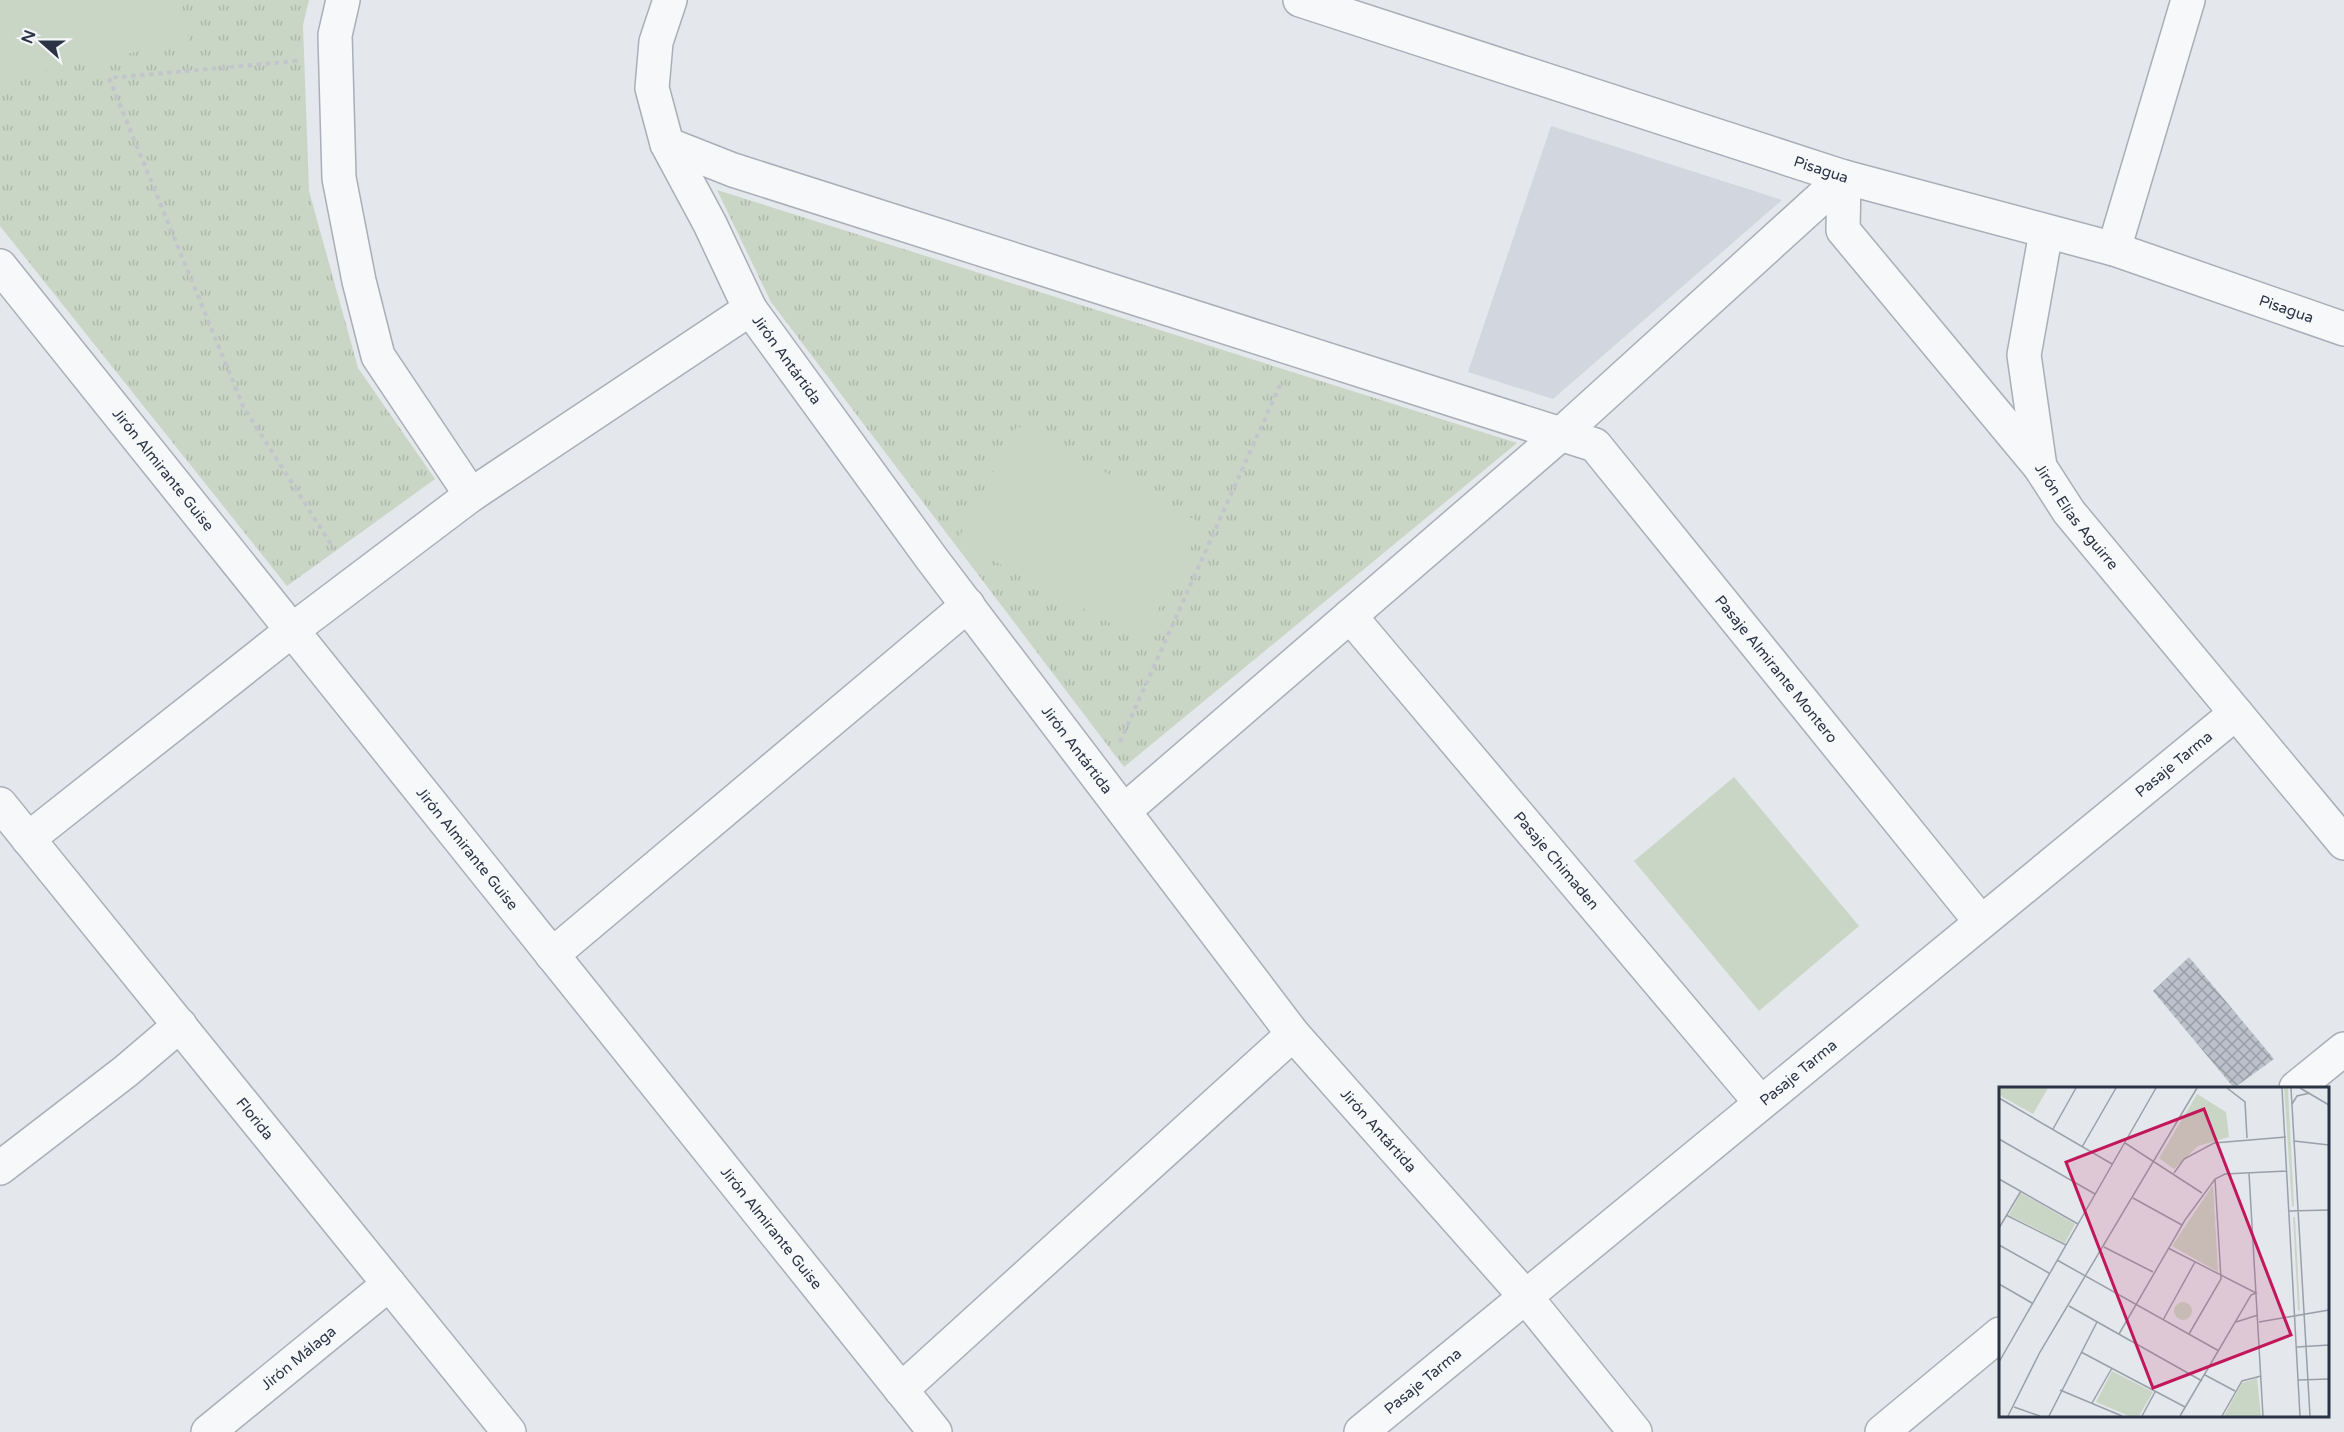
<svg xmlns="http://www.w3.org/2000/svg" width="2344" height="1432" font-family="'Varela Round',sans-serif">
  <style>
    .built { fill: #d2d6de }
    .grass { fill: url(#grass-tufts) }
    .garden { fill: #c9d6c5 }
    .building { fill: url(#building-cross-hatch) }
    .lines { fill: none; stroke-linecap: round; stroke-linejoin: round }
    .street-casing { stroke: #a9aeb7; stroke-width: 36 }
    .path { stroke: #c2c5cb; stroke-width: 4; stroke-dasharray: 4.5 4.5; stroke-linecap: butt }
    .street { stroke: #f7f8fa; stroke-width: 33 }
    .labels { text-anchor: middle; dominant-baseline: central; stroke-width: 6; stroke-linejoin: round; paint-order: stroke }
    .street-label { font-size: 15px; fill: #2b3445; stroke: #f4f6f9 }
    .inset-road { fill: none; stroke: #9a9fa9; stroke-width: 1.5 }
    .view { fill: #c2185b; fill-opacity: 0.15; stroke: #c2185b; stroke-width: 3 }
    .inset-edge { fill: none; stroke: #2b3445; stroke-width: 3 }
  </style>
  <defs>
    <pattern id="grass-tufts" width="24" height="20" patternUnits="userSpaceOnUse" patternTransform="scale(1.5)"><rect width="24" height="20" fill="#c9d6c5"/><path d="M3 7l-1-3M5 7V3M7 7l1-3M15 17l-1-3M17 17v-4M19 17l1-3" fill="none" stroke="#adb8ab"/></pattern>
    <pattern id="building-cross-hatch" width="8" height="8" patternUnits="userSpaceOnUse" patternTransform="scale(1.5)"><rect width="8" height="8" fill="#bbc0ca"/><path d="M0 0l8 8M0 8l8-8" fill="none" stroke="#989da6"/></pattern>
  </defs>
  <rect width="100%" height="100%" fill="#e4e7ec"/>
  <polygon class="built" points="1551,126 1782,200 1553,399 1468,372"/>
  <g class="grass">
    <polygon points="0,0 309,0 303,25 309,191 358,368 435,479 287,586 0,226"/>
    <polygon points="717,190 1517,443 1124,767 771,302"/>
  </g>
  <g class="garden">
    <polygon points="0,0 181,0 189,41 3,79 0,62"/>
    <polygon points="1017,426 1203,524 1142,640 957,541"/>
    <polygon points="1734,777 1859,926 1759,1011 1634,861"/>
  </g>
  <polygon class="building" points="2189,957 2274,1059 2234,1088 2153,991"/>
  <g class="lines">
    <defs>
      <g id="street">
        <polyline points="343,0 335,35 339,178 359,281 378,356 471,495"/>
        <path id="s1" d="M670 0 656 42 652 88 667 144 710 224 750 309 932 559 1293 1034 1525 1296 1635 1432"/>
        <path id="s2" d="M1300 0 1844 177 2114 249 2344 329"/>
        <path id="s3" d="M667 144 733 170 1595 445 1981 922"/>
        <path id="s4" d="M1844 177 1843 230 2040 467 2069 512 2344 843"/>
        <polyline points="2114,249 2188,0"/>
        <path id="s5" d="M0 266 935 1432"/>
        <polyline points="2040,467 2024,355 2046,232"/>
        <path id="s6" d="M1350 616 1761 1103"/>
        <path id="s7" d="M0 804 509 1432"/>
        <polyline points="1124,811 1561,434 1844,177"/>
        <polyline points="28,839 291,631 471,495 750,309"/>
        <polyline points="552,955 968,605"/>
        <polyline points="2296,1088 2344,1049"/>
        <polyline points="0,1168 126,1071 180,1025"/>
        <polyline points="901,1390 1293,1034"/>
        <path id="s8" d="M208 1432 389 1284"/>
        <path id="s9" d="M1361 1432 2236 713"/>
        <polyline points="1882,1432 2000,1334"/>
      </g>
    </defs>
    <use href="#street" class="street-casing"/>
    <g class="path">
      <polyline points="297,61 109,78 243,406 334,549"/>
      <polyline points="1120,742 1280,385"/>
    </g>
    <use href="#street" class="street"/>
  </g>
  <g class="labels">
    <g class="street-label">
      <text stroke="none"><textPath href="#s2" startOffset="548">Pisagua</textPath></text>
      <text stroke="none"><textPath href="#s2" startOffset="1034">Pisagua</textPath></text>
      <text stroke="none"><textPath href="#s1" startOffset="396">Jirón Antártida</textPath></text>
      <text stroke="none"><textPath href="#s5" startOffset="261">Jirón Almirante Guise</textPath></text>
      <text stroke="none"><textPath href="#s4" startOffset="423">Jirón Elías Aguirre</textPath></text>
      <text stroke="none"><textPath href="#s3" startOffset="1264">Pasaje Almirante Montero</textPath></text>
      <text stroke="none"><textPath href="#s1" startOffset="882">Jirón Antártida</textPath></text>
      <text stroke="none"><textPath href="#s9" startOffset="1052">Pasaje Tarma</textPath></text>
      <text stroke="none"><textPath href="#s5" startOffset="747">Jirón Almirante Guise</textPath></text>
      <text stroke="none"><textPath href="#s6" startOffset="320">Pasaje Chimaden</textPath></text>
      <text stroke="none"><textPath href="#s9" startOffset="566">Pasaje Tarma</textPath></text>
      <text stroke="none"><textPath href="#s7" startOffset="405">Florida</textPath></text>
      <text stroke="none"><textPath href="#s1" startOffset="1368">Jirón Antártida</textPath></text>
      <text stroke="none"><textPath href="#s5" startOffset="1233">Jirón Almirante Guise</textPath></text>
      <text stroke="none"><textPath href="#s8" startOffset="117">Jirón Málaga</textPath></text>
      <text stroke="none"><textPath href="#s9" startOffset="80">Pasaje Tarma</textPath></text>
    </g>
  </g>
  <g transform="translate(1999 1087)">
    <rect width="330" height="330" fill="#e4e7ec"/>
    <path d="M0 1H49L34 27 0 8ZM285 1H289L295 120 293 119ZM198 7 227 25 230 50 199 59 175 82 160 71ZM214 98 219 185 173 159ZM22 106 76 137 66 156 10 128ZM294 130H296L301 224 299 223ZM113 284 154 305 140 329H130L97 315ZM258 291 262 329H225L243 296Z" fill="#c9d6c5"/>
    <path d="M200 31a8 8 0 1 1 16 0a8 8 0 1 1-16 0ZM22 128a8 8 0 1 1 16 0a8 8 0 1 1-16 0ZM189 134 202 136 199 158 186 156ZM175 224a9 9 0 1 1 18 0a9 9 0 1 1-18 0ZM108 304a9 9 0 1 1 18 0a9 9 0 1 1-18 0Z" fill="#c9d6c5"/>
    <path class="inset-road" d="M228 1 246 15 248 51M283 1 301 329M292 1 311 329M301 1 330 18M0 11 113 77M293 17 298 9 311 6M54 42 77 1M0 52 96 107M295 54 330 58M126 56 203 106M83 60 117 1M175 86 185 72 215 56 287 50M250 86 264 329M0 92 79 137M134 111 183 138M290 124 330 123M7 128 67 158M0 141 22 104M0 158 50 186M105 160 154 185M169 161 257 206 252 208 181 329M58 173 220 264M0 197 33 216M70 219 203 294M164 233 196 175M237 235 259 228M260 235 330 223M120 247 186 133 216 92 226 87 288 84M190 247 222 192 216 92M298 260 330 258M82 265 186 320M0 275 157 1M206 288 236 304M299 293 330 292M61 303 123 329M93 316 113 281M15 320 41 329M9 329 41 265 198 1M50 329 98 235M143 329 156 305M223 329 243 294 262 289"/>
    <path class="view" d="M205 22 292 248 154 301 67 75Z"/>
    <rect width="330" height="330" class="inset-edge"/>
  </g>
  <g transform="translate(42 42) rotate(291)" stroke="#f4f6f9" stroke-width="4.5" paint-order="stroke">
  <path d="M0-4.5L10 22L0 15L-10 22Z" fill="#2b3445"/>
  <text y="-9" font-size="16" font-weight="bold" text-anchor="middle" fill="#2b3445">N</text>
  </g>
</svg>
